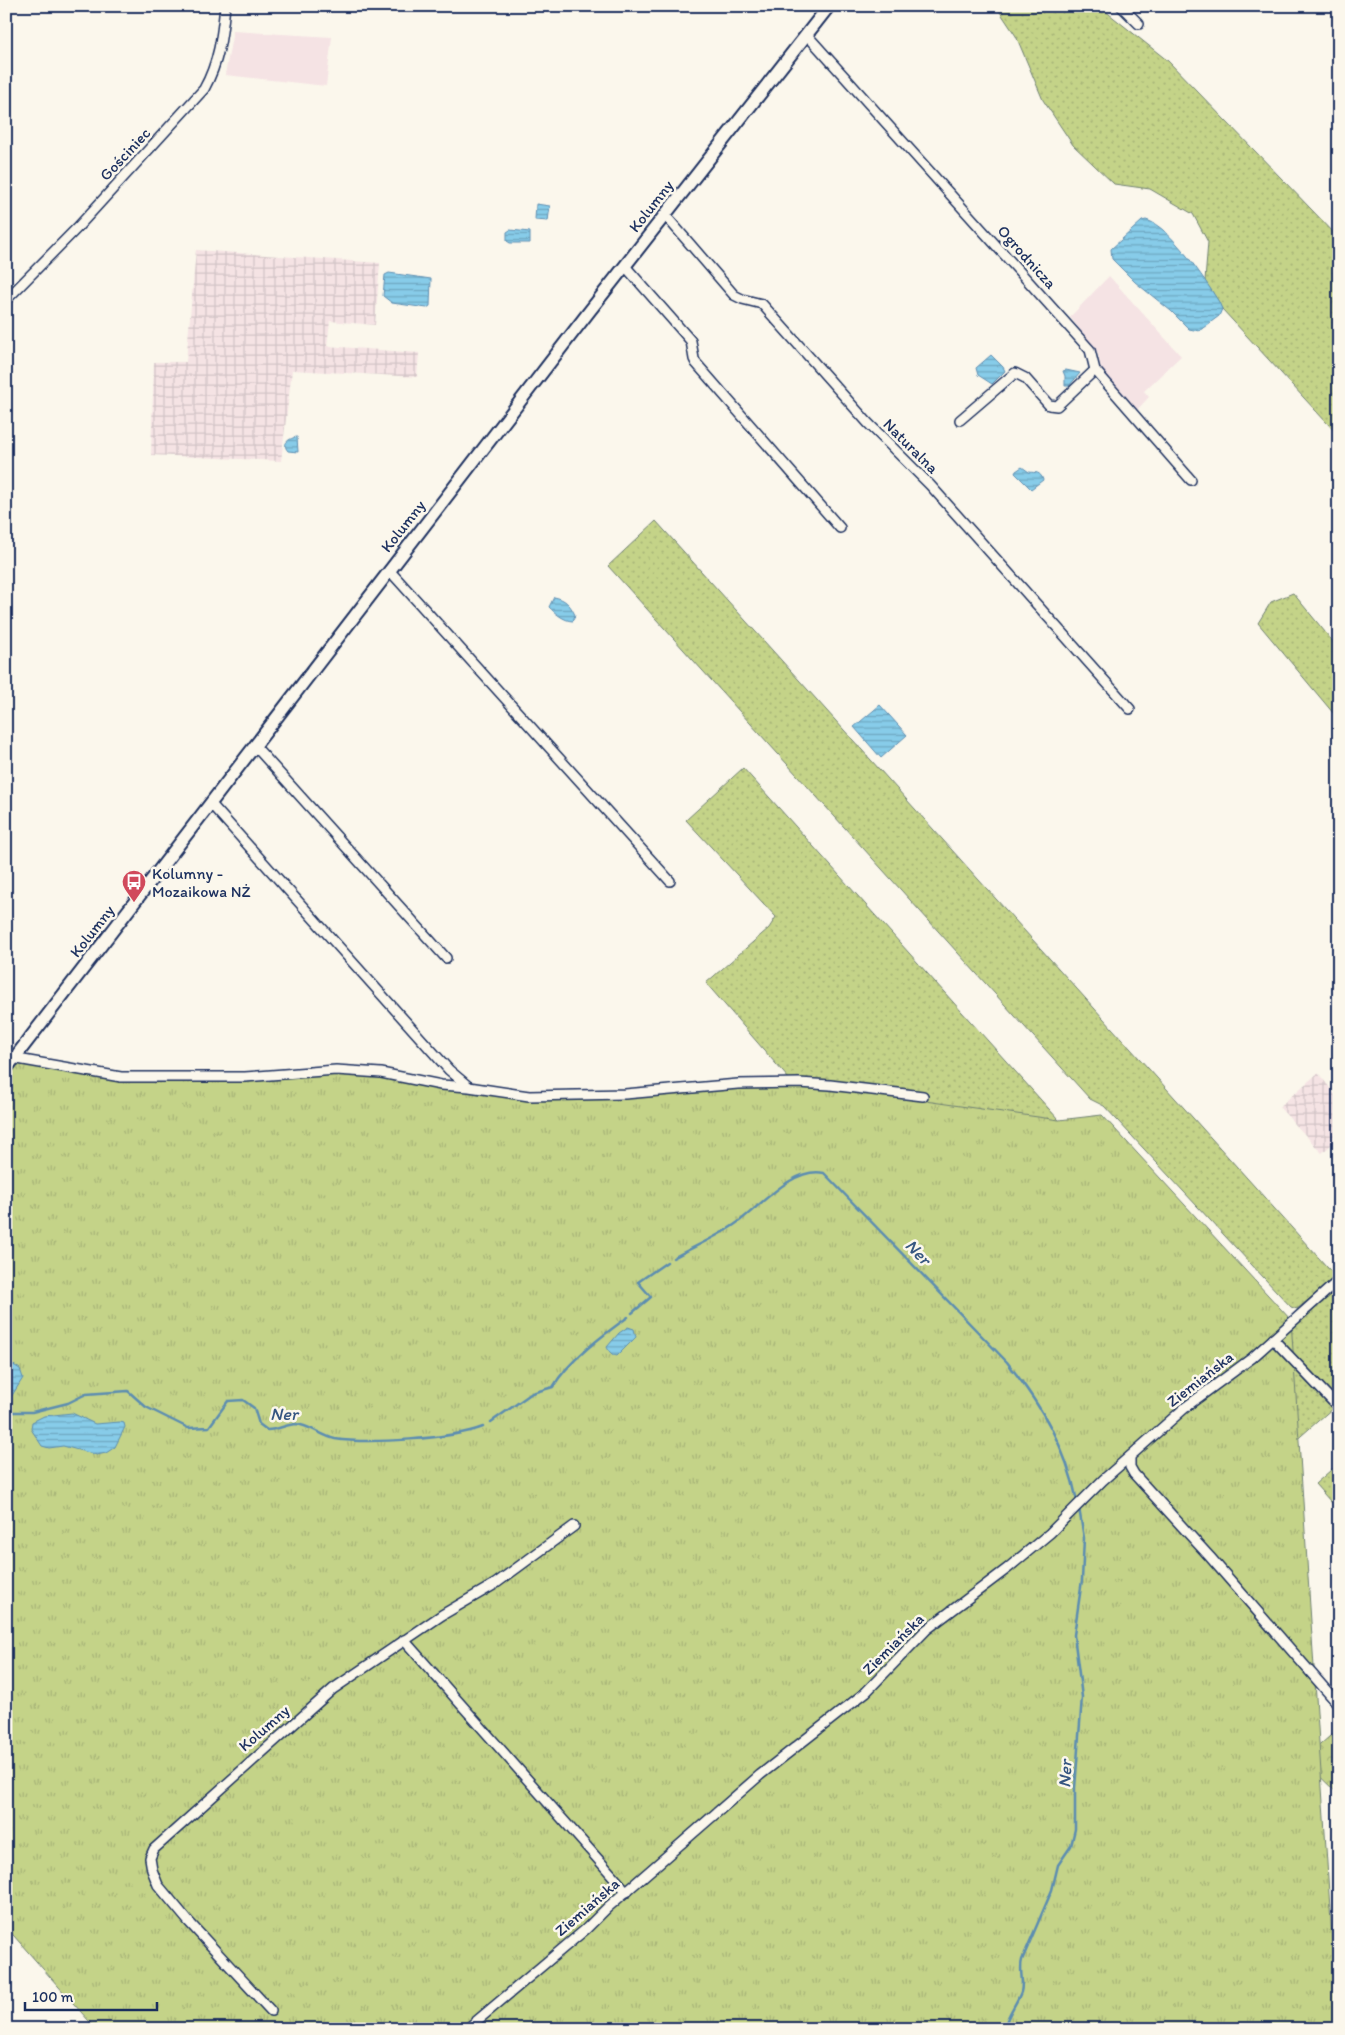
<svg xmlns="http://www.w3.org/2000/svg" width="1345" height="2035" font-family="Itim,sans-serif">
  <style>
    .built { fill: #f5e3e4 }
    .industrial { fill: url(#industrial-grid) }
    .grass { fill: url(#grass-dots); stroke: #708173 }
    .forest { fill: url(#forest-crowns); stroke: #708173 }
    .park { fill: url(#park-tufts); stroke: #708173 }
    .water { fill: url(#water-rules); stroke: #5c8db1 }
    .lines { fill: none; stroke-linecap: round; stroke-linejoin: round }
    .stream { stroke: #5c8db1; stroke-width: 2.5 }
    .minor-casing { stroke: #1b2f5e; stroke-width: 12 }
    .tertiary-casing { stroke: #1b2f5e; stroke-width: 15 }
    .minor { stroke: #fbf7ec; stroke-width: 9 }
    .tertiary { stroke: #fbf7ec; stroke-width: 11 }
    .labels { text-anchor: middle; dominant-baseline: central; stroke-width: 5; stroke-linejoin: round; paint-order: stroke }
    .street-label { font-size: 16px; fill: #1b2f5e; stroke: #fbf7ec }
    .poi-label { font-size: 16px; fill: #1b2f5e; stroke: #fbf7ec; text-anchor: start }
    .water-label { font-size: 18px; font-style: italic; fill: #365681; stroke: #fbf7ec }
  </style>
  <defs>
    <pattern id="industrial-grid" width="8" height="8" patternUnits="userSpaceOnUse" patternTransform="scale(1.25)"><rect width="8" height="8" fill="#f5e3e4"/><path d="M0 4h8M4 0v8" fill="none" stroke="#d1c3c6"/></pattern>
    <pattern id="grass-dots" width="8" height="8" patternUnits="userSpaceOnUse" patternTransform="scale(1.25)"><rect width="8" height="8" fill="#c4d388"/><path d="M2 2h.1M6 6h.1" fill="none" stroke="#a8b578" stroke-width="1.8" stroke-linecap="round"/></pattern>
    <pattern id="forest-crowns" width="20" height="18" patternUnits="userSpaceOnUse" patternTransform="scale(1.25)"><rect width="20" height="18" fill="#c4d388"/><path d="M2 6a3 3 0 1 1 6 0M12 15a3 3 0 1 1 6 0" fill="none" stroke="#a8b578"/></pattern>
    <pattern id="park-tufts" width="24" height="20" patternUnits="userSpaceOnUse" patternTransform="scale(1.25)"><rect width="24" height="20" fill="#c4d388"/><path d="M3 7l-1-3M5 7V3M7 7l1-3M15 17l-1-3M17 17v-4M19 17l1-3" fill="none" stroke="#a8b578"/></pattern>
    <pattern id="water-rules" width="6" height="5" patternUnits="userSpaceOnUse" patternTransform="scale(1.25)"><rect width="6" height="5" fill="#87cce9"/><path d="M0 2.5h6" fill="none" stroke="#6ea6c0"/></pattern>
  </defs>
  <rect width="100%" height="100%" fill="#fbf7ec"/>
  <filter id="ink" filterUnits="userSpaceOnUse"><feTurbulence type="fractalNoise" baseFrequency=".02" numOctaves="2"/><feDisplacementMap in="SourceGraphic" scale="10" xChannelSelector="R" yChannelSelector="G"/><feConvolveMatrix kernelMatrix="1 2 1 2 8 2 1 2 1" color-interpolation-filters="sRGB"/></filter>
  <g filter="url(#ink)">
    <g class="built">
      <polygon points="233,31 332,37 326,86 225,75"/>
      <polygon points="1109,276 1181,356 1144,391 1149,397 1136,411 1101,371 1098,353 1070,317"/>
    </g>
    <g class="industrial">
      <polygon points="196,250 380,263 375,325 330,321 327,346 419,353 417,377 292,370 281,461 151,455 154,362 186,362"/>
      <polygon points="1318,1073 1339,1099 1339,1138 1322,1153 1279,1107"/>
    </g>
    <g class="grass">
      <polygon points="996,6 1099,6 1168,61 1339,238 1339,436 1222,309 1205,281 1208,242 1193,214 1150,189 1114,184 1073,145 1043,100 1016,36"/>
      <polygon points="656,521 1336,1277 1297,1309 1291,1307 1104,1106 1090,1099 608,566"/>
      <polygon points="1293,593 1339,649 1339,720 1258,623 1271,602"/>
      <polygon points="743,768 1259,1343 808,1101 706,983 769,928 776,917 686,820"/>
      <polygon points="1339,1284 1339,1404 1294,1354 1290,1348 1290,1330"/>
      <polygon points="1271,1343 1334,1407 1285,1450"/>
      <polygon points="1339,1463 1339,1511 1315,1484"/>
    </g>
    <polygon class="forest" points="1339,1728 1339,1795 1303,1760"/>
    <polygon class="park" points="25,1061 105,1076 350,1073 516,1096 798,1083 1059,1120 1102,1115 1291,1320 1338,2029 96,2029 6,1927 6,1064"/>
    <g class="water">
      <polygon points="536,204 550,206 548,221 535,220"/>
      <path d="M1146 220C1170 226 1205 280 1219 302L1222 309 1219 316 1199 331 1189 329 1171 311 1135 282 1112 259 1111 249 1142 221Z"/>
      <polygon points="510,230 530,232 530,243 510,243 507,241 507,232"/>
      <polygon points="389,273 431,279 430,306 427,308 392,303 383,296 385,275"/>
      <polygon points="991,355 1003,367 1005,371 992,384 978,375 976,368"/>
      <polygon points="1066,370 1080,373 1069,386 1065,386 1065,376 1063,371"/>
      <path d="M297 437 298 452 288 451C281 443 290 438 297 437Z"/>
      <path d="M1022 467 1029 472C1036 473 1040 471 1043 480L1031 489 1015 473 1016 471Z"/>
      <path d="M554 597C565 599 570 604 575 615L573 621C564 621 555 613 549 607Z"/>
      <polygon points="880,705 907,735 881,758 854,727"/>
      <path d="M628 1327 634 1329 636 1337 617 1356C612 1355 609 1352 607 1347L619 1333Z"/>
      <polygon points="6,1363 12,1364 20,1369 23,1378 11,1397 6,1398"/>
      <polygon points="72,1413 95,1424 120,1422 124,1423 125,1427 115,1447 106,1453 97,1455 63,1446 49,1448 42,1446 31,1429 32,1422 44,1416"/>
    </g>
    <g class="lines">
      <g class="stream">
        <path d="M673 1258C693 1247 715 1238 734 1225 758 1209 792 1166 824 1173L1007 1362C1041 1406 1066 1446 1077 1501"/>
        <polyline points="632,1313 651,1297 638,1282 667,1262"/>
        <path d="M6 1412H32L68 1403 86 1394 128 1391 146 1407 188 1428 209 1427 228 1401 243 1400 254 1408 259 1424 267 1430C277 1430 288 1424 296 1424 309 1425 322 1436 335 1439 368 1444 452 1439 483 1427"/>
        <path d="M491 1422 532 1393 553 1387C568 1361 603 1335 628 1317"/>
        <path d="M1004 2029C1007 2015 1016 2005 1021 1992 1024 1982 1019 1970 1022 1960L1052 1890 1058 1865 1071 1846 1075 1829V1788L1082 1697 1074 1635 1082 1580 1084 1538 1079 1508"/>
      </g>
      <defs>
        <g id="minor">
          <polyline points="1121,6 1139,24"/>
          <polyline points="807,35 1090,350 1095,370 1191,480"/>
          <polyline points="665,215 734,295 742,299 762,304 868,423 930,485 1130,709"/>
          <polyline points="625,266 691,341 694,359 696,363 840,528"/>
          <path d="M6 300 77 228 204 89C219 62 222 36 225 6"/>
          <polyline points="960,420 1015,373 1025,378 1049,405 1057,406 1095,370"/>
          <polyline points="389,570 670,881"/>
          <polyline points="255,746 446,958"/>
          <polyline points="211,804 449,1070 468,1086"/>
          <polyline points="6,1057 121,1077 245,1077 336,1070 381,1073 441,1085 469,1087 529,1096 625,1094 738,1084 799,1083 830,1085 923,1096"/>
          <polyline points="1273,1339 1339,1408"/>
          <polyline points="1130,1458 1130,1467 1134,1474 1210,1557 1339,1705"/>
          <polyline points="404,1640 627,1892"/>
          <polyline points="271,2011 189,1922 158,1885 152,1870 150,1858 154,1849 333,1689 442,1615 495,1584 574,1526"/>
          <polyline points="467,2029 586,1929 607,1908 760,1775 866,1692 926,1630 1008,1568 1050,1533 1103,1480 1187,1406 1252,1358 1339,1280"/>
        </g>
        <polyline id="tertiary" points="6,1069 588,313 829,6"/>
      </defs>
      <use href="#minor" class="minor-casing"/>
      <use href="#tertiary" class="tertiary-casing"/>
      <use href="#minor" class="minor"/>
      <use href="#tertiary" class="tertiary"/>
    </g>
  </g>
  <defs>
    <symbol id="bus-pin" viewBox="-11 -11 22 30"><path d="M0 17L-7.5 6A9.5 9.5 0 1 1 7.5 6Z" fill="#d1495b" stroke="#fbf7ec"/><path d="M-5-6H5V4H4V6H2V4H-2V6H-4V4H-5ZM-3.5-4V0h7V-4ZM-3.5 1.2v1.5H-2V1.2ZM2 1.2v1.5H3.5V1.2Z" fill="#fff"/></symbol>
  </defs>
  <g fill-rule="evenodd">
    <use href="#bus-pin" x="120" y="868" width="28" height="38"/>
  </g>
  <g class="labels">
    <g class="street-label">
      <text transform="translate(125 154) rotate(-47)">Gościniec</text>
      <text transform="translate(651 206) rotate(-52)">Kolumny</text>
      <text transform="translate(1027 257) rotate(48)">Ogrodnicza</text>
      <text transform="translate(911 446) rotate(45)">Naturalna</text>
      <text transform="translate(403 526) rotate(-52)">Kolumny</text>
      <text transform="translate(92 931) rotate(-52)">Kolumny</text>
      <text transform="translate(1200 1379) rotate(-38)">Ziemiańska</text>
      <text transform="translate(893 1644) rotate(-45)">Ziemiańska</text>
      <text transform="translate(264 1728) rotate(-41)">Kolumny</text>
      <text transform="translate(587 1907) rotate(-41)">Ziemiańska</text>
    </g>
    <g class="poi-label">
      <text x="152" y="873">Kolumny -<tspan x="152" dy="18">Mozaikowa NŻ</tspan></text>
    </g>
    <g class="water-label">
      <text transform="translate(918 1252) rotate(46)">Ner</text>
      <text x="284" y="1414">Ner</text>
      <text transform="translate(1065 1774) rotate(-87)">Ner</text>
    </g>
  </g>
  <rect width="1345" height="2035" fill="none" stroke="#fbf7ec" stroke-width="25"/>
  <rect x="12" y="12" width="1320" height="2010" fill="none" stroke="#1b2f5e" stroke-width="2" filter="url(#ink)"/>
  <path d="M25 2002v8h132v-8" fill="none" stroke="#1b2f5e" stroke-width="2.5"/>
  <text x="32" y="2002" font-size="15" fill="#1b2f5e" stroke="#fbf7ec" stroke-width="4" paint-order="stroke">100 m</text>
</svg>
